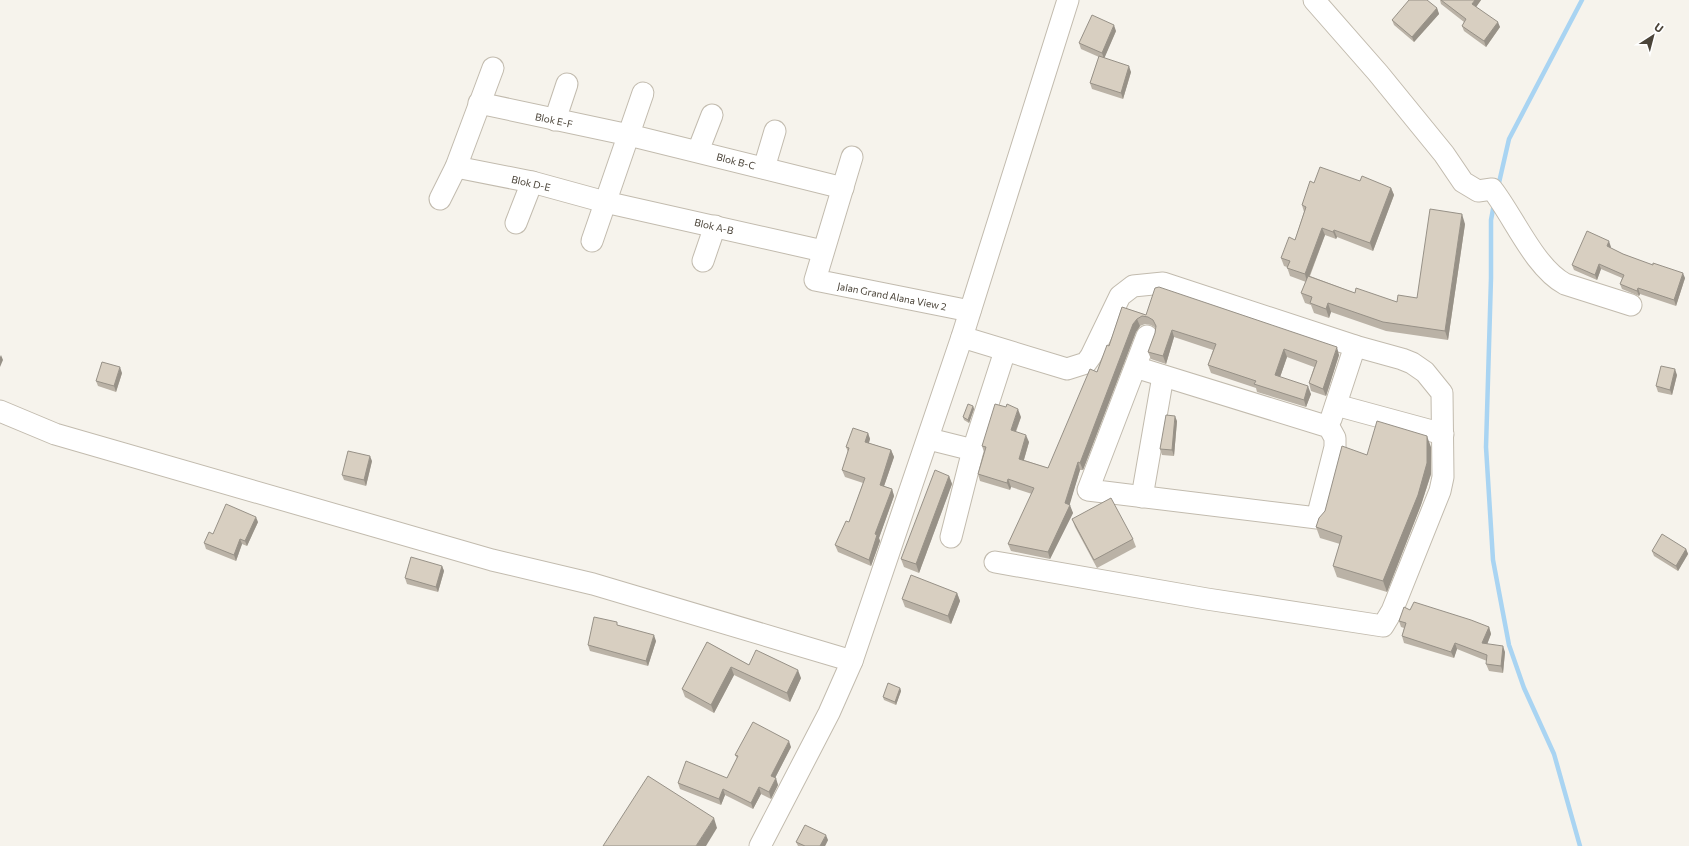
<svg xmlns="http://www.w3.org/2000/svg" width="1689" height="846" font-family="Commissioner,sans-serif">
  <style>
    .lines { fill: none; stroke-linecap: round; stroke-linejoin: round }
    .stream { stroke: #a9d4f2; stroke-width: 4.5 }
    .minor-casing { stroke: #c2bbae; stroke-width: 23 }
    .minor { stroke: #fff; stroke-width: 21 }
    .wall { fill: #bab2a6 }
    .shaded-wall { fill: #979187 }
    .building { fill: #d8cfc1; stroke: #979187 }
    .labels { text-anchor: middle; dominant-baseline: central; stroke-width: 3; stroke-linejoin: round; paint-order: stroke }
    .street-label { font-size: 10px; fill: #4b4439; stroke: #fff }
  </style>
  <rect width="100%" height="100%" fill="#f6f3ec"/>
  <g class="lines">
    <g class="stream">
      <polyline points="1498,187 1509,139 1582,0"/>
      <polyline points="1494,204 1491,220 1491,278 1486,447 1493,560 1509,645 1524,688 1554,754 1580,846"/>
    </g>
    <defs>
      <g id="minor">
        <path d="M1314 0 1378 73 1444 154 1463 182 1478 191 1492 189C1514 217 1534 267 1565 284L1631 305"/>
        <polyline points="479,103 629,135 843,188"/>
        <polyline points="555,120 567,84"/>
        <polyline points="698,151 712,115"/>
        <polyline points="852,157 815,280 970,311"/>
        <polyline points="456,167 532,182 605,202 823,251"/>
        <polyline points="764,168 775,131"/>
        <polyline points="440,199 456,167 493,68"/>
        <polyline points="516,223 532,182"/>
        <polyline points="592,241 643,93"/>
        <polyline points="703,261 715,226"/>
        <polyline points="962,337 1067,369 1086,363 1091,356 1120,296 1133,286 1163,283 1355,346 1402,359 1412,363 1425,372 1442,393 1443,477 1440,491 1392,611 1383,626 1207,599 995,562"/>
        <polyline points="1135,367 1329,427 1335,438 1335,447 1317,518 1088,490 1147,336"/>
        <polyline points="1336,405 1443,434"/>
        <polyline points="0,411 55,434 492,560 593,584 852,661"/>
        <polyline points="1331,419 1355,346"/>
        <polyline points="929,439 973,450"/>
        <polyline points="1142,497 1163,376"/>
        <polyline points="951,537 973,450 1005,351"/>
        <polyline points="760,846 829,713 852,661 962,337 1068,0"/>
      </g>
    </defs>
    <use href="#minor" class="minor-casing"/>
    <use href="#minor" class="minor"/>
  </g>
  <g class="wall">
    <polygon points="1440,0 1481,0 1476,7 1500,27 1486,47 1464,31 1462,26 1464,22 1441,4"/>
    <polygon points="1437,8 1439,14 1414,42 1394,25 1392,20"/>
    <polygon points="1116,31 1104,58 1131,72 1123,99 1092,89 1090,83 1099,57 1081,49 1079,43"/>
    <polygon points="1360,181 1391,188 1394,195 1373,251 1337,237 1336,239 1325,235 1310,276 1355,293 1397,302 1417,298 1465,224 1448,340 1386,331 1331,312 1329,318 1314,313 1311,305 1305,303 1301,293 1306,282 1290,276 1287,267 1284,266 1281,258 1295,240 1304,212 1302,205 1314,183"/>
    <polygon points="1611,247 1610,248 1623,254 1685,278 1676,306 1640,294 1639,296 1622,289 1620,284 1622,278 1601,269 1597,280 1574,270 1572,265"/>
    <polygon points="1122,307 1146,315 1339,355 1326,396 1311,391 1309,383 1314,367 1287,357 1280,377 1311,394 1306,407 1257,392 1256,388 1211,373 1208,365 1213,350 1174,337 1166,364 1151,359 1148,352 1155,333 1156,328 1151,325 1145,324 1140,326 1136,332 1083,470 1080,470 1069,505 1073,513 1050,559 1011,551 1008,544 1032,494 1011,487 1010,490 980,481 978,474 984,452 982,446 1021,417 1016,432 1029,442 1024,460 1048,468 1097,372 1109,346"/>
    <polygon points="122,373 116,392 98,386 96,381"/>
    <polygon points="1677,375 1672,395 1658,392 1656,386"/>
    <polygon points="973,406 974,409 969,423 964,420 963,417"/>
    <polygon points="1177,421 1174,456 1162,455 1160,449"/>
    <polygon points="868,433 870,439 869,443 891,450 894,457 884,486 892,489 894,496 879,538 880,541 871,566 838,552 835,545 849,522 863,483 845,477 842,470 848,452 846,447"/>
    <polygon points="1431,447 1431,474 1421,505 1387,592 1337,577 1333,566 1340,544 1320,538 1316,527 1325,511 1367,455"/>
    <polygon points="372,461 366,486 344,480 342,475"/>
    <polygon points="949,476 952,484 919,573 904,567 901,559"/>
    <polygon points="1072,519 1133,539 1136,547 1097,568 1075,527"/>
    <polygon points="258,522 247,546 242,544 236,561 206,549 204,543 213,534"/>
    <polygon points="1686,549 1688,554 1678,571 1654,556 1652,551"/>
    <polygon points="442,566 444,571 438,592 407,584 405,578"/>
    <polygon points="957,593 960,601 951,624 905,607 902,599"/>
    <polygon points="1410,610 1489,627 1491,634 1487,644 1505,652 1503,673 1489,671 1486,664 1487,661 1457,649 1454,658 1404,643 1402,636 1404,628 1401,627 1399,621"/>
    <polygon points="618,625 656,641 648,666 590,651 588,645"/>
    <polygon points="707,642 749,665 801,678 790,702 734,675 714,713 685,697 682,689"/>
    <polygon points="900,688 901,691 896,705 884,700 883,697"/>
    <polygon points="791,747 775,778 778,785 771,799 761,794 753,809 725,795 721,805 680,789 678,783 727,778 737,758 735,755"/>
    <polygon points="828,840 825,846 798,846 796,842"/>
  </g>
  <g class="shaded-wall">
    <polygon points="1475,0 1481,0 1474,10 1472,4"/>
    <polygon points="1437,8 1439,14 1414,42 1412,37"/>
    <polygon points="1498,22 1500,27 1486,47 1484,41"/>
    <polygon points="1114,25 1116,31 1104,59 1102,53"/>
    <polygon points="1129,66 1131,72 1123,99 1121,93"/>
    <polygon points="1391,188 1394,195 1373,251 1370,243"/>
    <polygon points="1462,214 1465,224 1448,340 1445,331"/>
    <polygon points="1322,228 1325,235 1307,282 1305,274"/>
    <polygon points="1334,230 1337,237 1336,239 1333,232"/>
    <polygon points="1609,241 1611,247 1609,252 1607,246"/>
    <polygon points="1599,264 1601,269 1597,280 1595,275"/>
    <polygon points="1683,273 1685,278 1676,306 1674,300"/>
    <polygon points="1638,288 1640,294 1639,296 1637,291"/>
    <polygon points="1328,303 1331,312 1329,318 1326,309"/>
    <polygon points="1137,319 1140,326 1136,332 1083,470 1080,463 1133,324"/>
    <polygon points="1172,330 1174,337 1166,364 1163,356"/>
    <polygon points="1337,347 1339,355 1326,396 1323,389"/>
    <polygon points="1284,349 1287,357 1278,383 1275,375"/>
    <polygon points="1,355 3,360 0,367 0,357"/>
    <polygon points="120,367 122,373 116,392 114,386"/>
    <polygon points="1675,369 1677,375 1672,395 1670,390"/>
    <polygon points="1308,386 1311,394 1306,407 1304,400"/>
    <polygon points="973,406 974,409 969,423 968,420"/>
    <polygon points="1018,409 1021,417 1013,438 1011,430"/>
    <polygon points="1175,416 1177,421 1174,456 1172,450"/>
    <polygon points="868,433 870,439 867,448 865,442"/>
    <polygon points="1026,435 1029,442 1022,466 1019,459"/>
    <polygon points="1427,436 1431,447 1431,474 1421,505 1387,592 1383,581"/>
    <polygon points="891,450 894,457 882,492 880,485"/>
    <polygon points="370,456 372,461 366,486 364,480"/>
    <polygon points="1078,462 1080,470 1069,507 1070,505 1073,513 1050,559 1048,552 1065,503"/>
    <polygon points="949,476 952,484 919,573 916,564"/>
    <polygon points="1008,479 1011,487 1010,490 1007,483"/>
    <polygon points="892,489 894,496 879,538 880,541 871,566 869,560 875,534"/>
    <polygon points="256,517 258,522 247,546 245,541"/>
    <polygon points="240,539 242,544 236,561 234,555"/>
    <polygon points="1686,549 1688,554 1678,571 1676,566"/>
    <polygon points="442,566 444,571 438,592 436,587"/>
    <polygon points="957,593 960,601 951,624 948,616"/>
    <polygon points="1489,627 1491,634 1485,650 1482,643"/>
    <polygon points="654,635 656,641 648,666 646,661"/>
    <polygon points="1455,643 1457,649 1454,658 1451,652"/>
    <polygon points="1503,646 1505,652 1503,673 1501,666"/>
    <polygon points="731,667 734,675 714,713 711,705"/>
    <polygon points="798,670 801,678 790,702 787,693"/>
    <polygon points="900,688 901,691 896,705 895,702"/>
    <polygon points="789,741 791,747 773,782 771,776"/>
    <polygon points="776,778 778,785 771,799 769,792"/>
    <polygon points="759,787 761,794 753,809 751,803"/>
    <polygon points="723,789 725,795 721,805 719,799"/>
    <polygon points="714,818 717,828 706,846 696,846"/>
    <polygon points="826,835 828,840 825,846 820,846"/>
  </g>
  <g class="building">
    <polygon points="1409,0 1427,0 1437,8 1412,37 1392,20"/>
    <polygon points="1441,0 1475,0 1472,4 1498,22 1484,41 1462,26 1466,19"/>
    <polygon points="1092,15 1114,25 1102,53 1079,43"/>
    <polygon points="1099,56 1129,66 1121,93 1090,83"/>
    <polygon points="1320,167 1360,181 1362,176 1391,188 1370,243 1334,230 1333,232 1322,228 1305,274 1287,268 1290,261 1281,258 1289,237 1295,240 1306,207 1302,205 1310,181 1314,183"/>
    <polygon points="1430,209 1462,214 1445,331 1383,322 1328,303 1326,309 1310,303 1312,297 1301,293 1308,276 1355,293 1356,288 1397,302 1398,295 1417,298"/>
    <polygon points="1587,231 1609,241 1607,246 1623,254 1653,265 1653,263 1683,273 1674,300 1638,288 1637,291 1620,284 1624,275 1599,264 1595,275 1572,265"/>
    <polygon points="1159,287 1337,347 1323,389 1309,383 1317,361 1284,349 1275,375 1308,386 1304,400 1254,384 1256,381 1208,365 1216,344 1172,330 1163,356 1148,352 1155,333 1156,326 1153,320 1148,317 1142,316 1137,319 1133,324 1080,463 1078,462 1065,503 1070,505 1048,552 1008,544 1034,488 1008,479 1007,483 978,474 986,447 982,446 995,404 1006,407 1007,404 1018,409 1011,430 1026,435 1019,459 1048,468 1090,369 1097,372 1107,345 1109,346 1122,307 1146,315 1155,288"/>
    <polygon points="102,362 120,367 114,386 96,381"/>
    <polygon points="1661,366 1675,369 1670,390 1656,386"/>
    <polygon points="968,404 973,406 968,420 963,417"/>
    <polygon points="1166,415 1175,416 1172,450 1160,449"/>
    <polygon points="1377,421 1427,436 1427,463 1418,495 1383,581 1333,566 1342,536 1316,527 1319,518 1325,511 1342,446 1367,455"/>
    <polygon points="853,428 868,433 865,442 891,450 880,485 892,489 875,534 877,535 869,560 835,545 846,521 849,522 865,478 842,470 849,448 846,447"/>
    <polygon points="348,451 370,456 364,480 342,475"/>
    <polygon points="935,470 949,476 916,564 901,559"/>
    <polygon points="1111,498 1133,539 1094,560 1072,519"/>
    <polygon points="226,504 256,517 245,541 240,539 234,555 204,543 209,532 213,534"/>
    <polygon points="1662,534 1686,549 1676,566 1652,551"/>
    <polygon points="411,557 442,566 436,587 405,578"/>
    <polygon points="911,575 957,593 948,616 902,599"/>
    <polygon points="1414,602 1471,620 1489,627 1482,643 1503,646 1501,666 1486,664 1487,655 1455,643 1451,652 1402,636 1406,623 1399,621 1404,607 1410,610"/>
    <polygon points="594,617 617,622 617,625 654,635 646,661 588,645"/>
    <polygon points="707,642 749,665 756,650 798,670 787,693 731,667 711,705 682,689"/>
    <polygon points="888,683 900,688 895,702 883,697"/>
    <polygon points="753,722 789,741 771,776 776,778 769,792 759,787 751,803 723,789 719,799 678,783 686,761 727,778 738,756 735,755"/>
    <polygon points="648,776 714,818 696,846 603,846"/>
    <polygon points="805,825 826,835 820,846 805,846 796,842"/>
  </g>
  <g class="labels">
    <g class="street-label">
      <text transform="translate(554 120) rotate(12)">Blok E-F</text>
      <text transform="translate(736 161) rotate(14)">Blok B-C</text>
      <text transform="translate(531 183) rotate(13)">Blok D-E</text>
      <text transform="translate(714 226) rotate(13)">Blok A-B</text>
      <text transform="translate(892 296) rotate(11)">Jalan Grand Alana View 2</text>
    </g>
  </g>
  <g transform="translate(1653 36) rotate(36)" stroke="#ffffff" stroke-width="3" paint-order="stroke">
  <path d="M0-3L7 15L0 10L-7 15Z" fill="#4b4439"/>
  <text y="-6" font-size="11" font-weight="bold" text-anchor="middle" fill="#4b4439">U</text>
  </g>
</svg>
